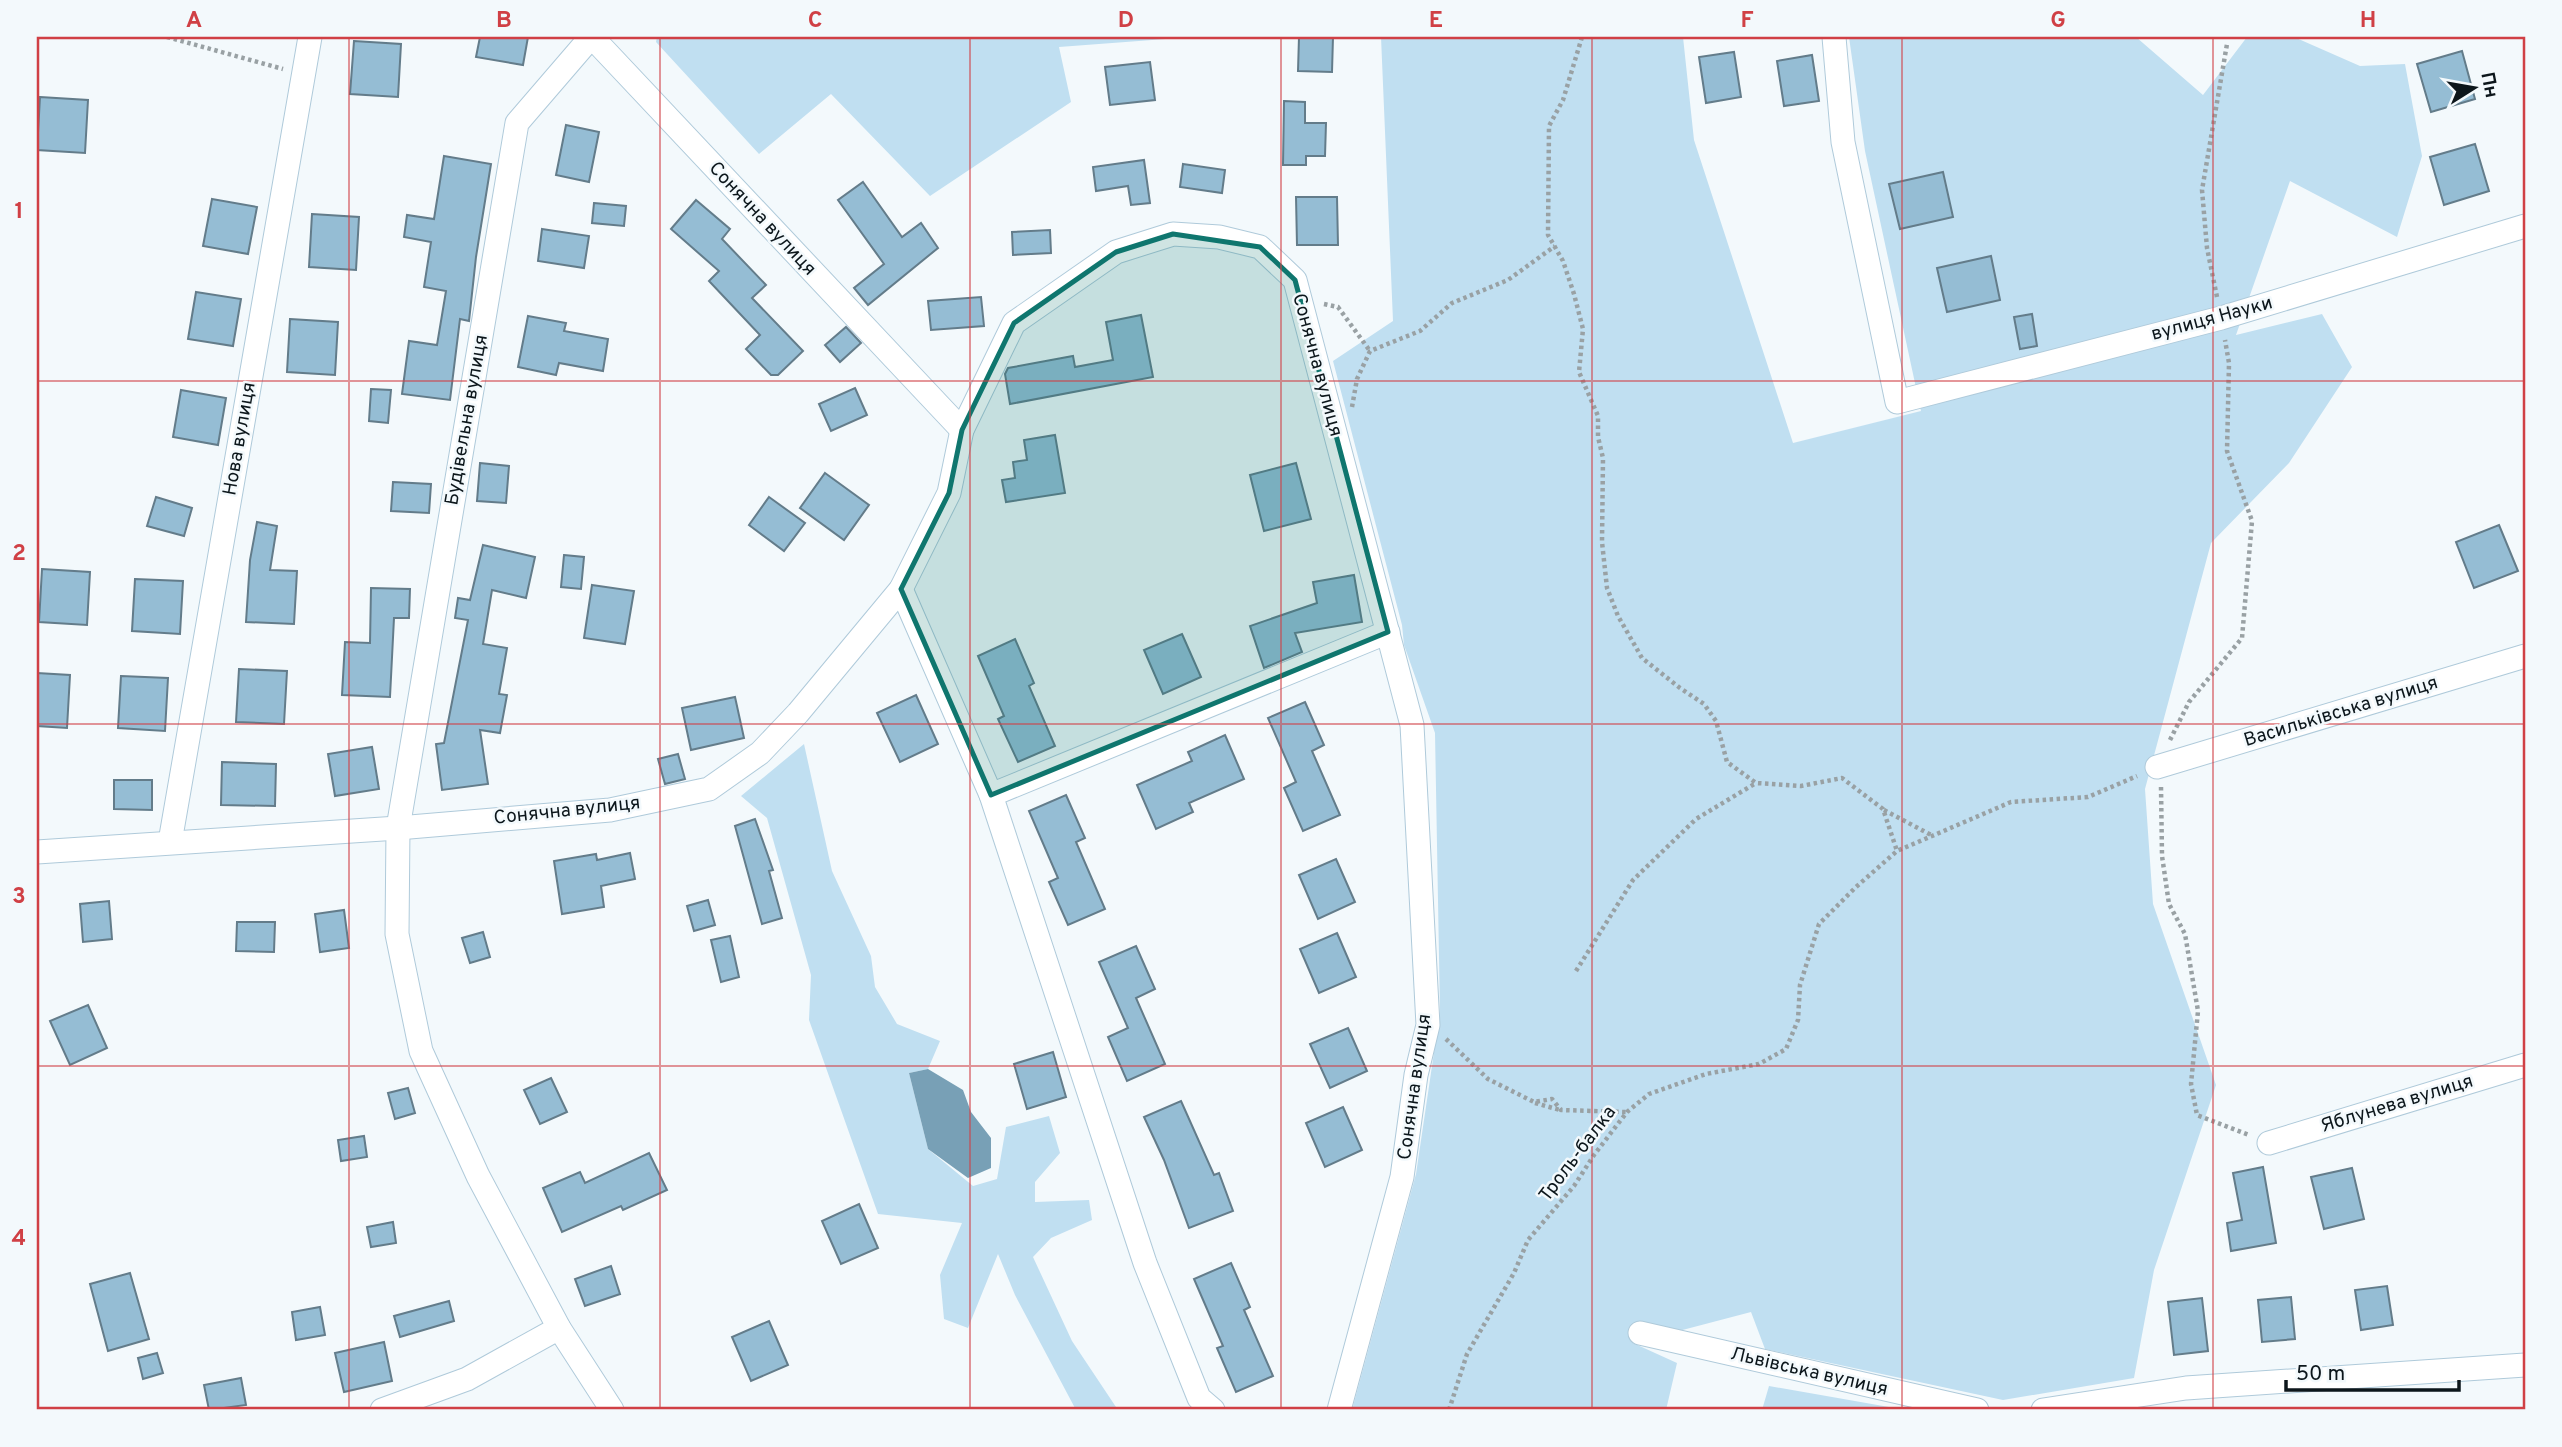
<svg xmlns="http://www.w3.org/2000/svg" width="2562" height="1447" font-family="Overpass,sans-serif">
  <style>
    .green { fill: #c0dff1 }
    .water { fill: #78a0b6 }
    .building { fill: #95bdd4; stroke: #637c8a; stroke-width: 2 }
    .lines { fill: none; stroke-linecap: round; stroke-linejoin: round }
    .minor-casing { stroke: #afcada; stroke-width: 25 }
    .path { stroke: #99a1a4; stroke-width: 4.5; stroke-dasharray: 3.5 3.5; stroke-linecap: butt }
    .minor { stroke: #fff; stroke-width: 23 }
    .marked { fill: #0f766e; fill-opacity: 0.2; stroke: #0f766e; stroke-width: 5; stroke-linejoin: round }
    .grid { fill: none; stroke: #d04045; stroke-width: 2; stroke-opacity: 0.55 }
    .labels { text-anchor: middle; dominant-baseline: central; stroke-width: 5; stroke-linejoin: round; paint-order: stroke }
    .street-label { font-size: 19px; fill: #0c161b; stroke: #f3f9fc }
    .neatline { fill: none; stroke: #d04045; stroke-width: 2.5 }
    .grid-label { font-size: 23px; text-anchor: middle; font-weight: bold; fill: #d04045 }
  </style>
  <rect width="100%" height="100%" fill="#f3f9fc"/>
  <g class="green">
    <polygon points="657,37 1192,37 1059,47 1071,102 930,196 831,94 759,154 656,42"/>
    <polygon points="1381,37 1683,37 1694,140 1793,443 1921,411 1865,151 1849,37 2136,37 2203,95 2247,37 2294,37 2360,66 2405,64 2422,156 2397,237 2290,181 2236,335 2322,314 2352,367 2289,463 2211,543 2145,789 2153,904 2216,1085 2154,1270 2134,1378 2003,1400 1765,1349 1751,1312 1633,1343 1677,1363 1666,1410 1352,1410 1416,1174 1440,1012 1435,733 1404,645 1402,625 1333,361 1393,321"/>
    <polygon points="804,744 832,871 871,956 875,987 897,1024 940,1041 928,1069 909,1073 928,1149 973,1186 997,1179 1006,1127 1049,1116 1060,1153 1035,1182 1035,1202 1089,1200 1092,1220 1051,1238 1033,1257 1072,1341 1118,1410 1076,1410 1015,1295 998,1254 968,1328 944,1319 940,1275 962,1223 878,1214 809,1020 811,975 767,818 741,796"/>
    <polygon points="1769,1386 1906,1410 1762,1410"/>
  </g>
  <polygon class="water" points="928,1069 963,1090 971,1112 991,1138 991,1168 968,1178 928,1149 909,1073"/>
  <g class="building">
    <polygon points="480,37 528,37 523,65 476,57"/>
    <polygon points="1299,37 1333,37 1332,72 1298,71"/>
    <polygon points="354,41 401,44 398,97 350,94"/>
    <polygon points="2462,51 2475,99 2431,112 2417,64"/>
    <polygon points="1734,52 1741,97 1706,103 1699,57"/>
    <polygon points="1812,55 1819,101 1784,106 1777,61"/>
    <polygon points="1150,62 1155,100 1110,105 1105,67"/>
    <polygon points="40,97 88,100 85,153 37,150"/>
    <polygon points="1284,101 1305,102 1305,123 1326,123 1325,156 1306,156 1306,165 1283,165"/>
    <polygon points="566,125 599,132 589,182 556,175"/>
    <polygon points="2475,144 2489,191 2444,205 2430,157"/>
    <polygon points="444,156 491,164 476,257 469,321 460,319 450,400 402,394 409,341 437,345 446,291 424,287 431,242 404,237 407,215 434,219"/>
    <polygon points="1144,160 1150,203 1131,205 1128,186 1096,191 1093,167"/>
    <polygon points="1183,164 1225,170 1222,193 1180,187"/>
    <polygon points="1943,172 1953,217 1900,229 1889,184"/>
    <polygon points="863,182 902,237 921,223 938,248 868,305 854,288 884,264 838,200"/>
    <polygon points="1296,197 1337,197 1338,245 1297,245"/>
    <polygon points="212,199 257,207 248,254 203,246"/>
    <polygon points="696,200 730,229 722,239 766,285 752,298 803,351 778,375 771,375 746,349 760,335 709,281 719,271 671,229"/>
    <polygon points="594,203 626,206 624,226 592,223"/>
    <polygon points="312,214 359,217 356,270 309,267"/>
    <polygon points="542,229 589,236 584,268 538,261"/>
    <polygon points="1050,230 1051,253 1013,255 1012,232"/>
    <polygon points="1991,256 2000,300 1947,312 1937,268"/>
    <polygon points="196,292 241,299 233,346 188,339"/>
    <polygon points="981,297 984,326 931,330 928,301"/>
    <polygon points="2032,314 2037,346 2020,349 2014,317"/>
    <polygon points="1141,315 1153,377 1010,404 1005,374 1008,368 1073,356 1075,367 1113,360 1106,322"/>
    <polygon points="528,316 566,323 564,331 608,339 603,371 559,363 556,375 518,367"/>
    <polygon points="290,319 338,322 335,375 287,372"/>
    <polygon points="846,327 861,343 840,362 825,345"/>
    <polygon points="855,388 867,415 831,431 819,404"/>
    <polygon points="371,389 391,390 388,423 369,421"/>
    <polygon points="181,390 226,398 218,445 173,437"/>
    <polygon points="1055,435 1065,493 1006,502 1002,480 1015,478 1013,462 1027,460 1024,440"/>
    <polygon points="480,463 509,466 506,503 477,501"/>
    <polygon points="1296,463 1311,519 1264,531 1250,475"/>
    <polygon points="825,473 869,505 844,540 800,508"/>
    <polygon points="393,482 431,484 429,513 391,511"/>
    <polygon points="156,497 192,508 184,536 147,526"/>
    <polygon points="769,497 805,523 784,551 749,525"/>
    <polygon points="257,522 277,526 270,570 297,571 294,624 246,622 250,560"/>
    <polygon points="2499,525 2518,571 2474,588 2456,542"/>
    <polygon points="483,545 535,557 526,598 492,590 483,644 507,648 499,694 507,695 500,733 480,730 488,784 442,790 436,744 444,743 468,620 455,618 458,598 470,600"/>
    <polygon points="564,555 584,557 581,589 561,587"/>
    <polygon points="42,569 90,572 87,625 39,622"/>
    <polygon points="1354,575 1362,622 1295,633 1302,652 1264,668 1250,626 1317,603 1313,582"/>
    <polygon points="135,579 183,581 180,634 132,631"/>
    <polygon points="592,585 634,591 625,644 584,638"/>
    <polygon points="371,588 410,589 409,618 394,618 390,697 342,695 345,642 370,643"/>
    <polygon points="1182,634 1201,677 1163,694 1144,650"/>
    <polygon points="1015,639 1034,683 1029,686 1055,746 1018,762 998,719 1004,716 978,656"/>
    <polygon points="239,669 287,671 284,724 236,722"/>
    <polygon points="37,673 70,675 67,728 37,726"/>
    <polygon points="121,676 168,678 165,731 118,728"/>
    <polygon points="916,695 938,744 900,762 877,713"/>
    <polygon points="735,697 744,738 691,750 682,708"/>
    <polygon points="1305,702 1324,745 1312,751 1340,815 1303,831 1284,788 1296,782 1268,718"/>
    <polygon points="1225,735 1244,779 1189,803 1193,812 1156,829 1137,785 1192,761 1188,752"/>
    <polygon points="372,747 379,789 335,796 328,754"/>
    <polygon points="678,754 685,779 665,784 658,759"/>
    <polygon points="222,762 276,764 275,806 221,805"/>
    <polygon points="114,780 152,780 152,810 114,809"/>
    <polygon points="1066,795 1085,838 1076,842 1105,909 1068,925 1049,882 1058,878 1029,811"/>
    <polygon points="755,819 773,870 769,871 782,918 762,924 735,826"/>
    <polygon points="630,853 635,879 601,886 604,907 562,914 554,861 596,854 597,860"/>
    <polygon points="1336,859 1355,902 1318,919 1299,875"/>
    <polygon points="708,900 715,925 694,931 687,906"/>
    <polygon points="109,901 112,939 83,942 80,904"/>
    <polygon points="344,910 349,948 320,952 315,914"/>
    <polygon points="237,922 275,922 274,952 236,951"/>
    <polygon points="483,932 490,957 470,963 462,938"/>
    <polygon points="1337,933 1356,977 1319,993 1300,949"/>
    <polygon points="730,936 739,977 721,982 711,940"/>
    <polygon points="1136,946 1155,989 1136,998 1165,1064 1127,1081 1108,1037 1128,1028 1099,962"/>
    <polygon points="88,1005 107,1048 70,1065 50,1021"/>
    <polygon points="1348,1028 1367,1071 1330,1088 1310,1044"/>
    <polygon points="1053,1052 1066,1097 1027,1109 1014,1064"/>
    <polygon points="551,1078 567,1112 540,1124 524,1090"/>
    <polygon points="408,1088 415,1113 395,1119 388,1093"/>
    <polygon points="1181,1101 1214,1175 1219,1173 1233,1211 1189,1228 1164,1160 1144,1117"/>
    <polygon points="1343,1107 1362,1150 1325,1167 1306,1123"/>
    <polygon points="364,1136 367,1157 341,1161 338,1140"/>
    <polygon points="649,1153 667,1190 623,1210 621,1206 562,1232 543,1188 580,1172 585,1183"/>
    <polygon points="2263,1167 2276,1243 2231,1251 2227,1223 2242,1220 2233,1173"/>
    <polygon points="2352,1168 2364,1219 2324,1229 2311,1177"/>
    <polygon points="859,1204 878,1248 841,1264 822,1221"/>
    <polygon points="393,1222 396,1243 371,1247 367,1227"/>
    <polygon points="1231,1263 1250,1307 1244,1310 1273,1376 1236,1392 1217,1348 1223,1346 1194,1279"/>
    <polygon points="611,1266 620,1294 585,1306 575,1279"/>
    <polygon points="130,1273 149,1339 108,1351 90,1284"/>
    <polygon points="2387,1286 2393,1325 2361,1330 2355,1290"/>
    <polygon points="2291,1297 2295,1339 2262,1342 2258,1300"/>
    <polygon points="2202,1298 2208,1351 2174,1355 2168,1302"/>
    <polygon points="449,1301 454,1321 400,1337 394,1316"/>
    <polygon points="320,1307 325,1335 296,1340 292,1312"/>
    <polygon points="769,1321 788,1365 751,1381 732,1337"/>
    <polygon points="384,1342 392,1381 344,1392 335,1353"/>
    <polygon points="157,1353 163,1373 143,1379 138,1358"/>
    <polygon points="241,1378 246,1405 209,1410 204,1385"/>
  </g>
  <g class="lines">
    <defs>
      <g id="minor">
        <polyline points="591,37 517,123 398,828 397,934 421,1051 478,1176 559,1328 612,1410"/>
        <polyline points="592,37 962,430"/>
        <polyline points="1834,37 1843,142 1897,402 2221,318 2525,226"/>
        <polyline points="901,589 991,795 1145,1263 1199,1398 1213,1410"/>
        <polyline points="2157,767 2525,656"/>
        <polyline points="991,795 1388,632"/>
        <polyline points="170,842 310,37"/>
        <polyline points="37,852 398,828 610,810 709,789 760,753 798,713 901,589 949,493 962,430 1014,323 1116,252 1173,234 1219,237 1260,247 1295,280 1412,725 1428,1025 1416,1075 1402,1177 1339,1410"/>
        <polyline points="2269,1143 2525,1065"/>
        <polyline points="1640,1333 1977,1410"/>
        <polyline points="382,1410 467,1379 559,1328"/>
        <polyline points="2043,1410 2186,1388 2525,1365"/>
      </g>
    </defs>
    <use href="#minor" class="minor-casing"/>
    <g class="path">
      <polyline points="167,37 283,69"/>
      <polyline points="1582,37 1563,100 1549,126 1548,235 1563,261 1574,294 1583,329 1579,372 1598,416 1598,437 1603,458 1602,542 1607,588 1618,616 1642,658 1680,688 1704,704 1716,721 1727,762 1756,783 1801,786 1842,778 1883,809 1897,851"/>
      <polyline points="2217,297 2207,248 2202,190 2227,44"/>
      <polyline points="1324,304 1338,307 1370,351"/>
      <polyline points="1352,407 1357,379 1370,351 1420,331 1452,303 1508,280 1555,246"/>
      <polyline points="2170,740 2189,702 2242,638 2252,521 2227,451 2229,363 2225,340"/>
      <polyline points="2161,787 2162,856 2169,904 2185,934 2198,1011 2191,1084 2197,1115 2249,1135"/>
      <polyline points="1884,810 1933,836"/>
      <polyline points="1576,971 1633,880 1696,819 1756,783"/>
      <polyline points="1446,1039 1488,1079 1534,1102 1552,1099 1561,1110 1626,1112"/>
      <polyline points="1535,1103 1560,1110"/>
      <polyline points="1449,1410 1467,1354 1514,1273 1528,1240 1574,1186 1594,1155 1627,1112 1649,1094 1706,1074 1759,1064 1786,1049 1798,1020 1800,985 1819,924 1856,887 1897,851 2011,802 2088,797 2137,776"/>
    </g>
    <use href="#minor" class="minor"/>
  </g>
  <path class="marked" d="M1173 234 1260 247 1295 280 1388 632 991 795 901 589 949 493 962 430 1014 323 1116 252Z"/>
  <path class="grid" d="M349 37V1410M660 37V1410M970 37V1410M1281 37V1410M1592 37V1410M1902 37V1410M2213 37V1410M37 381H2525M37 724H2525M37 1066H2525"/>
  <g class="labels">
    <g class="street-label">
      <text transform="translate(762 219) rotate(47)">Сонячна вулиця</text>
      <text transform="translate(2212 319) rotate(-15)">вулиця Науки</text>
      <text transform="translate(1317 365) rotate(75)">Сонячна вулиця</text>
      <text transform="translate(467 420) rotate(-80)">Будівельна вулиця</text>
      <text transform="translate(240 439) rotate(-80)">Нова вулиця</text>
      <text transform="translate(2341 712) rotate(-17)">Васильківська вулиця</text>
      <text transform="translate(567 811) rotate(-6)">Сонячна вулиця</text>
      <text transform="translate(1415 1087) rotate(-82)">Сонячна вулиця</text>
      <text transform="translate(2397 1104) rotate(-17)">Яблунева вулиця</text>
      <text transform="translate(1578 1154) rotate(-53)">Троль-балка</text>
      <text transform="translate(1809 1372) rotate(13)">Львівська вулиця</text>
    </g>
  </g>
  <rect width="2562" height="1447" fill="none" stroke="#f3f9fc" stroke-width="77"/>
  <g transform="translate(2474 88) rotate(79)" stroke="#f3f9fc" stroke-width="5" paint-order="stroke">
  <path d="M0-5L12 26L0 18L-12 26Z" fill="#0c161b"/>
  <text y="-10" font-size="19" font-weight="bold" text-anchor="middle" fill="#0c161b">Пн</text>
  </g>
  <path d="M2286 1380v10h173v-10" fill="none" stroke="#0c161b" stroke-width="3.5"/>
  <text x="2296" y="1380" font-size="21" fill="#0c161b" stroke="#f3f9fc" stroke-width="5" paint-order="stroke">50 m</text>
  <rect x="38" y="38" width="2486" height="1370" class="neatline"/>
  <g class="grid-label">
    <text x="194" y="27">A</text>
    <text x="504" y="27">B</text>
    <text x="815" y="27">C</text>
    <text x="1126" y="27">D</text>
    <text x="1436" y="27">E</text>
    <text x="1747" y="27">F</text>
    <text x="2058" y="27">G</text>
    <text x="2368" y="27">H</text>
    <text x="19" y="218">1</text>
    <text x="19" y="560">2</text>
    <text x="19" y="903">3</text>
    <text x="19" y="1245">4</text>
  </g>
</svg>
